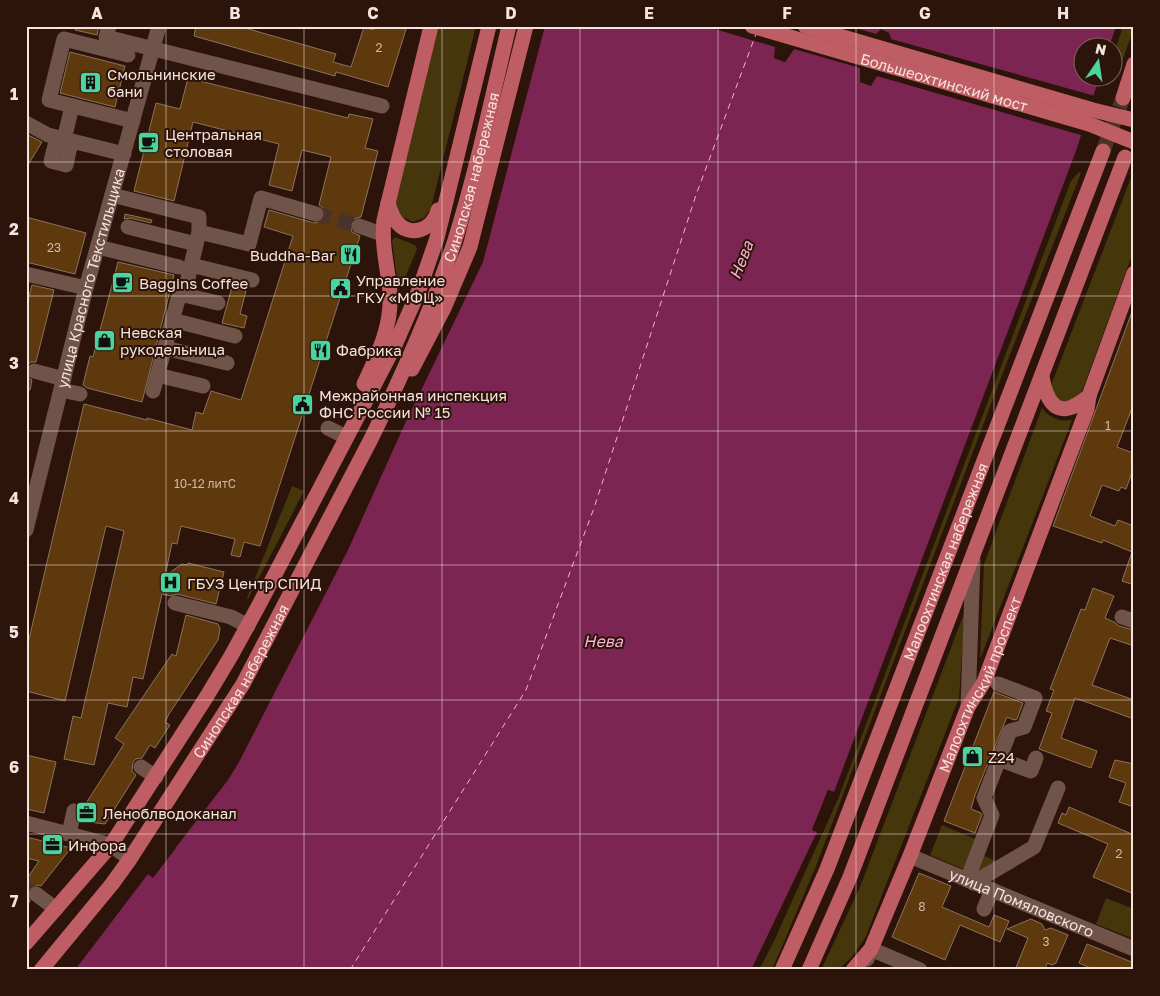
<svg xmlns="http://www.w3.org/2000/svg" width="1160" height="996" font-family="'Golos Text',sans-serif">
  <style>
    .green { fill: #45360c }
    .water { fill: #7c2553; fill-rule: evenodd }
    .pier { fill: #2c140b; fill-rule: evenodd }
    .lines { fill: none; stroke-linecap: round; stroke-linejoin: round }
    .ferry { stroke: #fbb0d1; stroke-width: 1; stroke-dasharray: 6 5; stroke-linecap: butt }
    .building { fill: #5f390e; stroke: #8a735d }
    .minor-tunnel { stroke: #4a332a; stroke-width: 15; stroke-dasharray: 15 8; stroke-linecap: butt }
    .major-tunnel { stroke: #4a332a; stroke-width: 15; stroke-dasharray: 15 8; stroke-linecap: butt }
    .minor { stroke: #715449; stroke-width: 15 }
    .major { stroke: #be5d63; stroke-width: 15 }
    .grid { fill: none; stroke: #f5e3dd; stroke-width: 1; stroke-opacity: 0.55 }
    .labels { text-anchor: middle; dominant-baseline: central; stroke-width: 4; stroke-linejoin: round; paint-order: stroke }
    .number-label { font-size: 12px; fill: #d0b8a9 }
    .poi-label { font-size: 15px; fill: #f5e3dd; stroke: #2c140b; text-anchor: start }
    .street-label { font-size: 15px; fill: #f5e3dd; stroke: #2c140b }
    .water-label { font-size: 16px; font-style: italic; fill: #fbb0d1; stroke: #2c140b }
    .neatline { fill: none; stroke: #f5e3dd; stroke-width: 2 }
    .grid-label { font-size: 16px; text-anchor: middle; font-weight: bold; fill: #f5e3dd }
  </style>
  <rect width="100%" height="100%" fill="#2c140b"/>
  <g class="green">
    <polygon points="438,26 476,26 431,208 424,218 413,222 401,216 395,204"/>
    <polygon points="1123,26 1134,26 1134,28 1119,70 1113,67 1113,57"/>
    <polygon points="1134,170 1134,250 1081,394 1074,401 1059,401 1052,389 1052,383"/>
    <polygon points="1079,172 1081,173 1007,362 816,866 772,970 759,970 774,941 838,799 1071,181"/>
    <polygon points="395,237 415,245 417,249 401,288 398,285 392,241"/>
    <path d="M1042 408C1050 418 1059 422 1072 420L981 657H980L984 564Z"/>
    <polygon points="292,486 304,491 248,599 247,598"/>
    <polygon points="965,611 959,698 866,936 852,957 838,970 821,970 860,887"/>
    <polygon points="942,825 975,839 963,869 930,855"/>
    <polygon points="980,854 998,862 977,874"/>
    <polygon points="1106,898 1134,909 1134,939 1096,924"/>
  </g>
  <path class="water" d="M545 26H784L774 58 785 62 794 49 799 26H1116L1109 47 1082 48V78H1099L1077 148 834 792 828 790 812 830 817 832 751 970H75L148 874 153 877 228 780 239 762 348 550 403 428 483 262ZM881 29 889 33 891 39 871 85 860 82V68Z"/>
  <g class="pier">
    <path d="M705 26H786L778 47 777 57 784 59 792 48 796 26H849L876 34 881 29 889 34 891 39 1095 96 1098 90 1084 136 877 76 871 86 860 82V68L794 49 785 62 774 58 775 47ZM882 32 887 35 888 39 875 75 870 83 862 80 863 69 878 36Z"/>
    <polygon points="828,790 834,792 833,795 829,793 815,829 818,830 817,832 812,830"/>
    <polygon points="174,846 176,848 153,878 148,874 150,872 153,874"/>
  </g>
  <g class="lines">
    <polyline class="ferry" points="350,970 526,690 594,508 696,195 756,34"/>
  </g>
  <g class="building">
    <polygon points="76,26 99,26 97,35 75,30"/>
    <polygon points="196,26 238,26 336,54 333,62 351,67 364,27 373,30 374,26 407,26 388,87 336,72 335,76 194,36"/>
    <polygon points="70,52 125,66 115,107 60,93"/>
    <polygon points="189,74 197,76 196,80 348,118 349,114 373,119 365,148 378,151 361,217 353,219 350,223 352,232 360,236 260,546 244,542 240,557 231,555 235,539 181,526 177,544 172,543 165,576 182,564 187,565 188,563 224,572 216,604 177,594 170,596 162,594 143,679 133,677 127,707 108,703 94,765 64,759 73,716 81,718 124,531 106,526 65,701 26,691 26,652 84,404 147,420 147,418 192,430 196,412 203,414 211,391 241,400 293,236 264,227 269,210 314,223 322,221 325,216 323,208 319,205 331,157 302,150 292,191 269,185 279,144 193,122 174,201 134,191 156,103 180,109"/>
    <polygon points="26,134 42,142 26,168"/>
    <polygon points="125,214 152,220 151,223 130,218 124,219"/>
    <polygon points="26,217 86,233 75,274 26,262"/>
    <polygon points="118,262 174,275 142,402 87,388 83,385 90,356 93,357"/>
    <polygon points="32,285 54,290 36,362 31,362 26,366 26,308"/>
    <polygon points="232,287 246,291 240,314 247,316 244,328 222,323"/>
    <polygon points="1133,309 1134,403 1117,447 1133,453 1131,459 1134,460 1134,467 1126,489 1121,487 1119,491 1102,485 1090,516 1115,526 1118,520 1134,526 1134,585 1122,581 1132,552 1103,540 1102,543 1053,526"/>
    <polygon points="26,376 32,380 30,390 26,390"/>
    <polygon points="1093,588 1114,596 1105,618 1114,622 1119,626 1134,630 1134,646 1110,638 1092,685 1134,700 1134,719 1075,698 1061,738 1097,751 1091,768 1039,749 1052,713 1046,711 1054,690 1050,689 1081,609 1085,610"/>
    <polygon points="186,615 218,624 220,629 218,640 169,714 165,722 170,725 155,748 150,745 142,758 136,759 133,762 132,771 136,775 105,824 81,821 83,808 124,744 115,738 172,654 176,656"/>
    <polygon points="994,692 1023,703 1017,719 1014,720 1007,717 975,795 971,809 981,813 982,815 975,833 944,821"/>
    <polygon points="26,755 56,762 44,813 26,809"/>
    <polygon points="1115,760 1134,764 1134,807 1119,802 1126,783 1109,777"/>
    <polygon points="1069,807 1134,835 1134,894 1093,877 1108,844 1058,823 1062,813 1066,815"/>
    <polygon points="26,837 71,848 41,886 37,885 29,888 27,893 30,901 26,907 26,880 39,861 26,858"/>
    <polygon points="919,873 951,886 942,907 989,927 994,915 1009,921 1000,942 960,925 945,960 892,937"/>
    <polygon points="1031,919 1042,924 1045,930 1051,928 1068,935 1056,963 1052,965 1047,963 1045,970 1015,970 1028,938 1007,929"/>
    <polygon points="1087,944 1134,963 1134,970 1095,970 1079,963"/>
  </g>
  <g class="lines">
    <g class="minor-tunnel">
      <polyline points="316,214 359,226"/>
      <polyline points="26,889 36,894"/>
    </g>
    <polyline class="major-tunnel" points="1103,151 1123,98"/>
    <g class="minor">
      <polyline points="109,26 106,37 382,106"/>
      <polyline points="128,55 64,39 49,100 133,121"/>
      <polyline points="26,123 48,135 124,154"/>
      <polyline points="57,138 51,161 66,165 71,142"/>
      <polyline points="64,140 72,106"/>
      <polyline points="112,195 199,217 199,232 249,244 261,198 316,214"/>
      <polyline points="359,226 382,234"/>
      <polyline points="128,227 196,244"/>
      <polyline points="98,247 179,267"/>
      <polyline points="191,265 252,280"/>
      <polyline points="26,274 86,288"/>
      <polyline points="184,295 218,303"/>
      <polyline points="172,320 235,336"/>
      <polyline points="165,348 227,363"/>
      <polyline points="34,371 64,379"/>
      <polyline points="157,375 203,386"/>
      <polyline points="61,390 80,394"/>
      <polyline points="153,391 178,299 184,295 199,232"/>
      <polyline points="328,428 346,437"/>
      <path id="s1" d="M26 530 86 288 159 26"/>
      <polyline points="175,603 231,617 248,626"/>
      <polyline points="1122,617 1134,621"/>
      <polyline points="968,707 973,559"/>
      <polyline points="999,759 1031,771 1036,758"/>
      <polyline points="141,767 156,777"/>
      <polyline points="26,823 111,845 130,859"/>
      <polyline points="69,834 74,811"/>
      <path id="s2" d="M910 856 1134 949"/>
      <polyline points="967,880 992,815 984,798 1010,731 1024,727 1035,698 998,684"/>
      <polyline points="973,883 1034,847 1058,788"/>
      <polyline points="36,894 56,909"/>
      <polyline points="984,909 992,890"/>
      <polyline points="867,959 871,949 920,970"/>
    </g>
    <g class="major">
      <path id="s3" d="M752 26 1089 124 1134 142"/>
      <polyline points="805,26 1093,110 1134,120"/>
      <polyline points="1123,98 1134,64"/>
      <path d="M388 203C390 209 392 216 396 221 409 239 433 230 438 210"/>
      <polyline points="412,369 444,308 470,247 526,26"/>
      <path d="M1042 377C1048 408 1061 420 1089 396L1134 273"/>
      <path d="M364 384C378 354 392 326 390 293 388 268 381 245 384 220L431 26"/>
      <polyline points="26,943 111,845 207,696 231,656 260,603 395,345 419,290 437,238 489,26"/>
      <path id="s4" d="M41 970 112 884 130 859 243 684 371 439C402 376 433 307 455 240 477 170 492 97 509 26"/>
      <path id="s5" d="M782 970 827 869 1103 151"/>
      <polyline points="809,970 850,877 1125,157"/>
      <path id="s6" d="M853 970 871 949 910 856 968 707 984 682 1087 409 1089 396"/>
    </g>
  </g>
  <path class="grid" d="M166 26V970M304 26V970M442 26V970M580 26V970M718 26V970M856 26V970M994 26V970M26 162H1134M26 296H1134M26 431H1134M26 565H1134M26 700H1134M26 834H1134"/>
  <defs>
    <symbol id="building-square" viewBox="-11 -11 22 22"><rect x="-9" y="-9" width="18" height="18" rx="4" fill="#4bd49b" stroke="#2c140b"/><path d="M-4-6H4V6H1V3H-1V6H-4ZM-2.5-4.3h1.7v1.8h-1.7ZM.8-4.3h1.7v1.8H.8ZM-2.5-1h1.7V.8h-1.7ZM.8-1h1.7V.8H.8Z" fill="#111"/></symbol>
    <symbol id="cafe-square" viewBox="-11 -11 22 22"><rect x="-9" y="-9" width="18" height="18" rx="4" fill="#4bd49b" stroke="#2c140b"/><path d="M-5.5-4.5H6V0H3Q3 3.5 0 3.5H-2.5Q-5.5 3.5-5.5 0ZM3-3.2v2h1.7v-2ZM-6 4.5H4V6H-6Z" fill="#111"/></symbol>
    <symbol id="restaurant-square" viewBox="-11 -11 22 22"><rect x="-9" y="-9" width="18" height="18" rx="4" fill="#4bd49b" stroke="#2c140b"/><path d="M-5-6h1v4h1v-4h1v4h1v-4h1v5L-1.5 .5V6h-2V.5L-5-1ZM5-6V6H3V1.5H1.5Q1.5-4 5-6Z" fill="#111"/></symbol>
    <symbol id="civic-square" viewBox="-11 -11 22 22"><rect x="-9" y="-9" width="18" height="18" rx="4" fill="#4bd49b" stroke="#2c140b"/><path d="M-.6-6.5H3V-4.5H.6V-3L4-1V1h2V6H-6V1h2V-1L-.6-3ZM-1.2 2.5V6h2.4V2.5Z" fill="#111"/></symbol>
    <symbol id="shop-square" viewBox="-11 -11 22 22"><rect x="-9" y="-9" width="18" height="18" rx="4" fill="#4bd49b" stroke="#2c140b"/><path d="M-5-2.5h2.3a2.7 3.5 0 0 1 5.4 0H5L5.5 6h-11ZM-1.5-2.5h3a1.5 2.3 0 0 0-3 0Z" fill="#111"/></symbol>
    <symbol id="hospital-square" viewBox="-11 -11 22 22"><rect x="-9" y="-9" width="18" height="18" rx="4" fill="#4bd49b" stroke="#2c140b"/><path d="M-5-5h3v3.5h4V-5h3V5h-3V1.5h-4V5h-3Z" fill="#111"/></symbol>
    <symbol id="office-square" viewBox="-11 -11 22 22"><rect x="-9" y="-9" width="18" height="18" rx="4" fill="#4bd49b" stroke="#2c140b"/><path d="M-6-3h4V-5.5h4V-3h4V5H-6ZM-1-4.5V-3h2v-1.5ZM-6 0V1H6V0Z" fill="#111"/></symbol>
  </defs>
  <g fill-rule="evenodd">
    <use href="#building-square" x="78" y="70" width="25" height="25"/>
    <use href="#cafe-square" x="136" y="130" width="25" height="25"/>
    <use href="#restaurant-square" x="338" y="242" width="25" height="25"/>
    <use href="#cafe-square" x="110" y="270" width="25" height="25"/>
    <use href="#civic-square" x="328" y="276" width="25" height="25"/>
    <use href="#shop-square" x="92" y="328" width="25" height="25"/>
    <use href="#restaurant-square" x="308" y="338" width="25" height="25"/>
    <use href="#civic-square" x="290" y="392" width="25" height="25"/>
    <use href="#hospital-square" x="158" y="570" width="25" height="25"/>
    <use href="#shop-square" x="960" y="744" width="25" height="25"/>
    <use href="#office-square" x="74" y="800" width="25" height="25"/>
    <use href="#office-square" x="40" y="832" width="25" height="25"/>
  </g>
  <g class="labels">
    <g class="number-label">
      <text x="379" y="47">2</text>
      <text x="54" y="247">23</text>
      <text x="1108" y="425">1</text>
      <text x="205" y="483">10-12 литС</text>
      <text x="1119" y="853">2</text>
      <text x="922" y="906">8</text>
      <text x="1046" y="941">3</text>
    </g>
    <g class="poi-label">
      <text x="107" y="74">Смольнинские<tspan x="107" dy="17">бани</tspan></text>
      <text x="165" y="134">Центральная<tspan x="165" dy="17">столовая</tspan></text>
      <text x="335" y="255" text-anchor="end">Buddha-Bar</text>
      <text x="356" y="280">Управление<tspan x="356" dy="17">ГКУ «МФЦ»</tspan></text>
      <text x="139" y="283">Baggins Coffee</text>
      <text x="120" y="332">Невская<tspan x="120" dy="17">рукодельница</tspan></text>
      <text x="336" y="350">Фабрика</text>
      <text x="319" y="395">Межрайонная инспекция<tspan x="319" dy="17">ФНС России № 15</tspan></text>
      <text x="187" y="583">ГБУЗ Центр СПИД</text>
      <text x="988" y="757">Z24</text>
      <text x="103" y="813">Леноблводоканал</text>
      <text x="68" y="845">Инфора</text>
    </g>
    <g class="street-label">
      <text stroke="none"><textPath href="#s3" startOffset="200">Большеохтинский мост</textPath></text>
      <text stroke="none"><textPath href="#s4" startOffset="908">Синопская набережная</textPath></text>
      <text stroke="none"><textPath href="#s1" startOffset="260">улица Красного Текстильщика</textPath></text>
      <text stroke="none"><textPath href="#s5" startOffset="440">Малоохтинская набережная</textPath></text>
      <text stroke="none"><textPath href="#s4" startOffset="352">Синопская набережная</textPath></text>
      <text stroke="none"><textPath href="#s6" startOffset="314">Малоохтинский проспект</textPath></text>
      <text stroke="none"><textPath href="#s2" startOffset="121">улица Помяловского</textPath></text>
    </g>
    <g class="water-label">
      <text transform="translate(741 260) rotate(-69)">Нева</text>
      <text x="603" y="641">Нева</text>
    </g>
  </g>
  <rect width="1160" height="996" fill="none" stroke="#2c140b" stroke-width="55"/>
  <g transform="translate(1098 62) rotate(13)"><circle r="24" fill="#2c140b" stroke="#7c675f"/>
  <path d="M0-4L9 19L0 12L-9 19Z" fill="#4bd49b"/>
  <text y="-8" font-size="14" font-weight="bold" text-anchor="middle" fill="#f5e3dd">N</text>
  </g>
  <rect x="28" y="28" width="1104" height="940" class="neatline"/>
  <g class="grid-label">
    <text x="97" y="19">A</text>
    <text x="235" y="19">B</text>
    <text x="373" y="19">C</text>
    <text x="511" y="19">D</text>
    <text x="649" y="19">E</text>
    <text x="787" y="19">F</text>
    <text x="925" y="19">G</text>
    <text x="1063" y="19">H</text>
    <text x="14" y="100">1</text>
    <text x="14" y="235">2</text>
    <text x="14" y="369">3</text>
    <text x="14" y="504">4</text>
    <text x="14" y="638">5</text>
    <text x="14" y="773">6</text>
    <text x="14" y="907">7</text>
  </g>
</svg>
